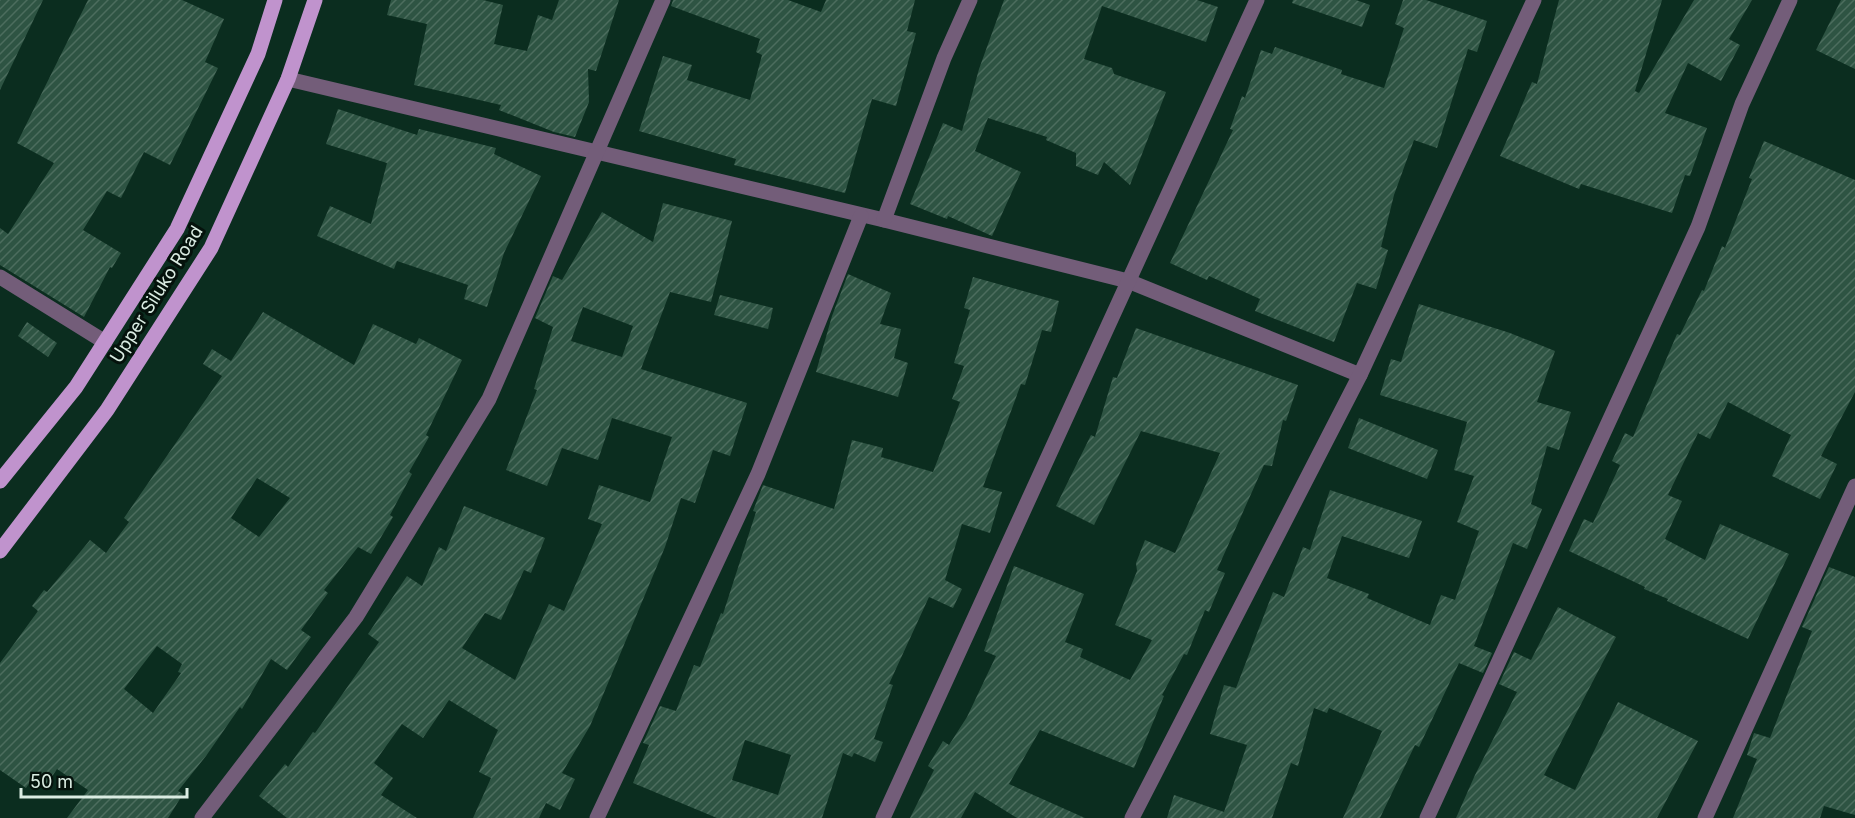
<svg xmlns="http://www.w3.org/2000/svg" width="1855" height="818" font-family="Inter,sans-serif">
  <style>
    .building { fill: url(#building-hatch); fill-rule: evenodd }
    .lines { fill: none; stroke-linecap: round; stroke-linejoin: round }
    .minor { stroke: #735d79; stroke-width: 15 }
    .primary { stroke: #c093cd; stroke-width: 15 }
    .labels { text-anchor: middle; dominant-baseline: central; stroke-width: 6; stroke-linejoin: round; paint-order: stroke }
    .street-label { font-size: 18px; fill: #daece2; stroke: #05120c }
  </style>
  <defs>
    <pattern id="building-hatch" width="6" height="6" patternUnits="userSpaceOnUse" patternTransform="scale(1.5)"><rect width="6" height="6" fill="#2e5443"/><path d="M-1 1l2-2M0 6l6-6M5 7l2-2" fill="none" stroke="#4c6d5e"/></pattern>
  </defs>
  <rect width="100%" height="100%" fill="#0b2d1f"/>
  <g class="building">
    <polygon points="0,0 43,0 0,90"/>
    <polygon points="88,0 182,0 224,19 205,62 218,68 170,165 144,152 121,198 107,191 83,230 121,253 112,268 110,267 84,317 0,265 0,228 8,234 54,163 17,143"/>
    <polygon points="391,0 483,0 503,5 494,44 527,51 538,15 552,20 559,0 619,0 596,71 588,69 589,102 575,137 554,132 499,110 501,105 414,85 427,24 387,15"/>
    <polygon points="673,0 788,0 821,12 826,0 915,0 907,31 916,33 896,106 872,99 845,193 734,165 736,159 639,131 663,56 692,65 687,80 750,100 762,55 756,52 760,39 671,6"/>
    <polygon points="1004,0 1197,0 1218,7 1206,42 1102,6 1084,59 1112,68 1114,74 1166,92 1130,185 1104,162 1098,175 1076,166 1076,153 1046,140 1047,137 988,118 975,151 1021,172 992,236 948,216 947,219 910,204 943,123 962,131 979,69"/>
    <polygon points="1293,0 1356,0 1370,5 1362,27 1292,3"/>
    <polygon points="1403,0 1426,0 1487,21 1477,52 1468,49 1437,148 1414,140 1394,195 1381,247 1388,250 1376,289 1357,283 1334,342 1255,311 1260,299 1209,276 1207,280 1170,263 1233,130 1230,129 1242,96 1245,98 1261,50 1272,54 1275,47 1342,70 1341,74 1384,88 1404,28 1395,24"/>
    <polygon points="1559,0 1662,0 1635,91 1639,93 1694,0 1752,0 1729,39 1740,45 1721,81 1688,63 1665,113 1707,128 1690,176 1685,175 1672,213 1581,184 1579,189 1500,156 1532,82 1537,84"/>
    <polygon points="1841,0 1855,0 1855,69 1816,50"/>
    <polygon points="338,109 417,135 419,129 496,148 494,154 541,176 504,253 487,307 464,299 468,285 397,261 394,269 317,236 330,206 371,224 387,163 326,144"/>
    <polygon points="1764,141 1855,180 1855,392 1821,456 1837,464 1820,499 1772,476 1791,435 1728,402 1710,439 1698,433 1668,495 1682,501 1665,539 1705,560 1720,524 1789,554 1748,639 1667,601 1668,599 1644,589 1645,587 1569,551 1584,519 1593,523 1620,465 1612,461 1625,433 1633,437 1677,334 1680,335 1702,290 1704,291 1722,246 1725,248 1752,179 1749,178"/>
    <path d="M663 203 732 221 711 302 670 292 641 369 747 403 730 456 713 450 695 503 681 498 665 547 590 726 562 773 575 779 560 810 546 803 539 818H473L491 778 479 772 498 730 449 700 423 738 402 724 374 763 393 778 381 795 417 818H287L259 796 285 764 288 767 313 732 315 733 379 642 368 634 407 576 422 586 439 547 446 551 464 506 545 538 531 573 524 570 501 620 485 613 462 648 515 680 549 604 564 611 602 524 588 519 599 485 650 502 672 437 612 418 598 460 562 448 547 486 506 470 537 390 534 389 553 327 535 318 553 276 562 280 602 212 653 242ZM583 307 633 326 622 357 571 341Z"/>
    <polygon points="848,274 891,293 880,324 901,329 894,358 908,363 898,397 816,372 832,316"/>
    <path d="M973 277 1059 301 1051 332 1042 330 1025 385 1021 384 983 487 1002 492 990 533 962 524 945 580 962 589 953 608 929 597 889 684 893 685 874 739 883 742 875 762 854 753 852 757 843 753 822 818H717L633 783 649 745 643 743 660 706 676 711 694 665 700 667 721 613 723 614 756 512 753 511 763 485 834 509 852 440 883 448 881 457 933 472 960 402 952 399 964 366 954 363 970 310 964 308ZM745 740 791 755 778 795 732 780Z"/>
    <polygon points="720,295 773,308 768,329 714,315"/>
    <polygon points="1419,304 1510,333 1555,351 1537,402 1571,412 1559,450 1547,446 1531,504 1542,509 1527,549 1513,543 1474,646 1492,653 1483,673 1459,663 1419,747 1415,745 1380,818 1343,818 1382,731 1329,708 1327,713 1314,708 1298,766 1291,763 1272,818 1167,818 1174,795 1224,812 1247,745 1210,734 1224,685 1236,688 1273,592 1284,597 1303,547 1310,550 1330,490 1422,521 1409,558 1342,536 1327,578 1369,594 1367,598 1430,625 1441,595 1455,600 1479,531 1457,522 1474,476 1454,470 1467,422 1380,395 1391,359 1401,362"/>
    <path d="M263 312 354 365 373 324 416 344 419 338 462 360 426 435 429 437 409 472 412 474 390 515 393 517 371 554 358 547 324 590 328 593 301 630 311 637 287 670 271 659 242 709 240 707 206 756 178 791 183 794 168 818H67L88 790 57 769 47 784 34 776 26 788 0 770V663L38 611 32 606 44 590 47 592 90 540 106 553 129 522 124 518 222 376 203 364 212 349 231 361ZM257 478 290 498 259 537 231 518ZM157 646 182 664 178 672 181 673 153 713 124 689Z"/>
    <polygon points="27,322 57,343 48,357 18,336"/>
    <polygon points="1136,328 1298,385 1286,421 1283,420 1272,466 1264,465 1217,570 1225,573 1209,612 1205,610 1187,655 1184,654 1162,695 1164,696 1134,768 1040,730 1009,784 1085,818 1017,818 975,792 961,818 910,818 934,770 928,766 943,741 949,745 967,717 996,656 984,651 1014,566 1084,594 1065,642 1083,649 1080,657 1130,680 1152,640 1115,625 1137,571 1136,563 1145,540 1175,553 1220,453 1141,431 1094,525 1056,506 1091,435 1095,437 1113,377 1117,378"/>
    <polygon points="1359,418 1438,450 1427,479 1348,448"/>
    <polygon points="1829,567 1855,577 1855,815 1824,806 1820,818 1733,818 1757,759 1747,755 1754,733 1770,738 1812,631 1802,627"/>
    <polygon points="1558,607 1616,637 1544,775 1575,790 1618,702 1698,741 1657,818 1456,818 1475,775 1517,692 1499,684 1514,652 1531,660"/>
  </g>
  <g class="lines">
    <g class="minor">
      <polyline points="288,79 884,220 1128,281 1360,375"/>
      <polyline points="884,220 944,58 970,0"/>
      <polyline points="0,277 105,342"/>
      <polyline points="202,818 356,617 489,399 663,0"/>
      <polyline points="597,818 758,474 861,216"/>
      <polyline points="883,818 1257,0"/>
      <polyline points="1132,818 1360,375 1534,0"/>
      <polyline points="1427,818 1698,227 1742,104 1790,0"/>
      <polyline points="1705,818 1855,486"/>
    </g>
    <g class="primary">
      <polyline points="0,481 76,387 177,229 258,54 275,0"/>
      <polyline points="0,551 107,410 211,248 288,79 315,0"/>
    </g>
  </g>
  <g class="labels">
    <g class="street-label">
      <text transform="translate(156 294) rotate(-58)">Upper Siluko Road</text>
    </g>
  </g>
  <path d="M21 788v9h166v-9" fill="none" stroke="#daece2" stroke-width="3"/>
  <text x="30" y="788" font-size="18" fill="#daece2" stroke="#05120c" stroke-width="4.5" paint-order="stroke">50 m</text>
</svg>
